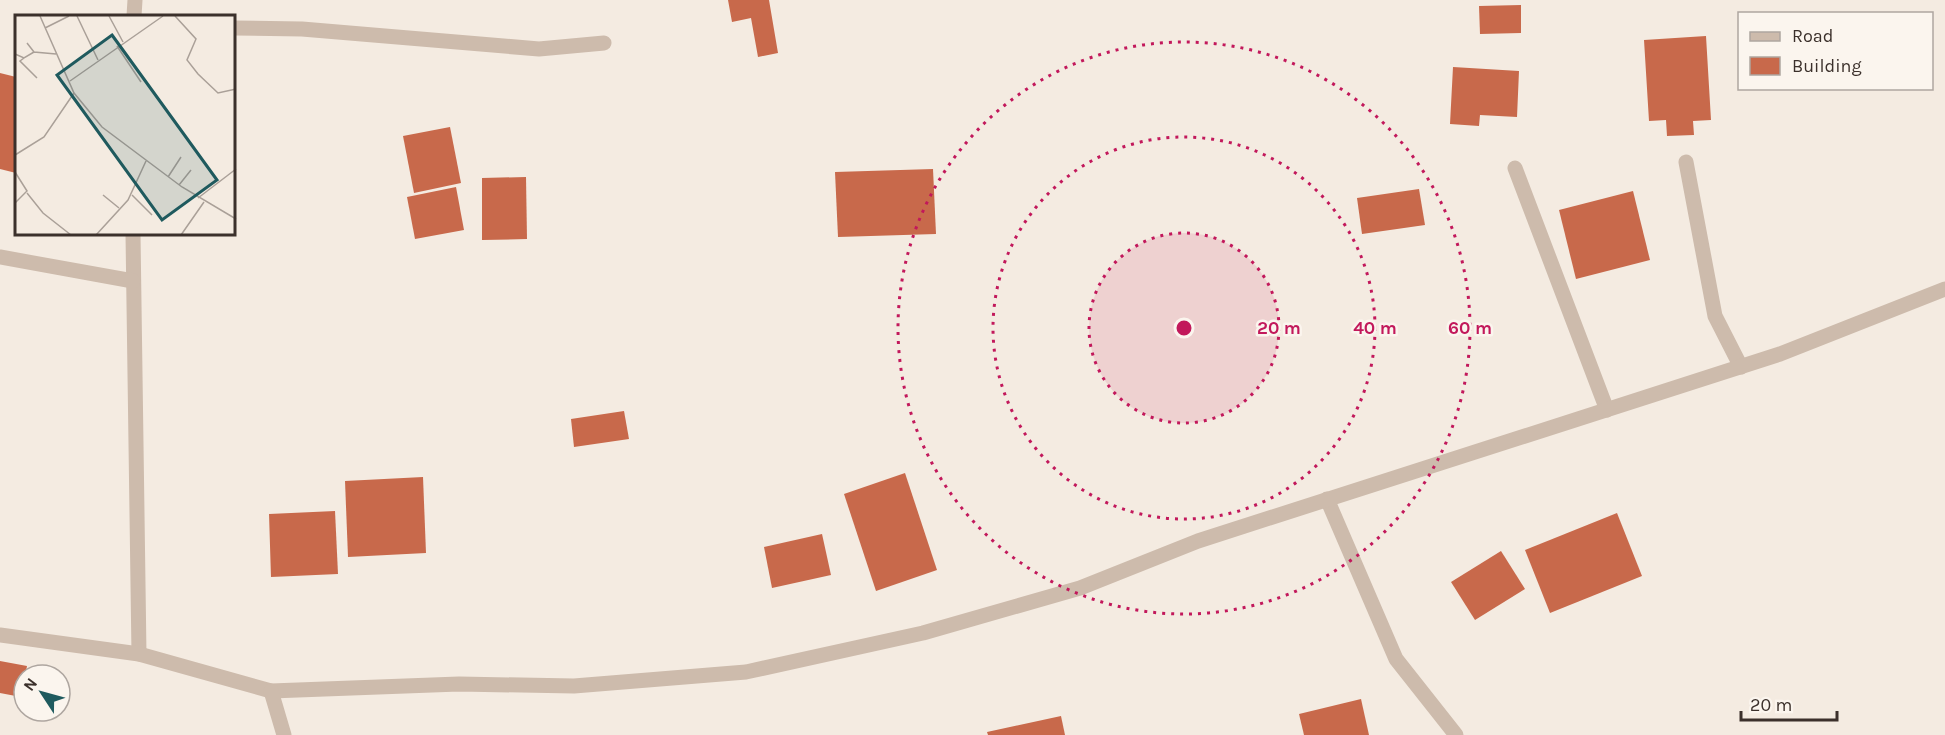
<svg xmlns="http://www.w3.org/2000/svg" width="1945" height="735" font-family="Karla,sans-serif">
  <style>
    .building { fill: #c8694b }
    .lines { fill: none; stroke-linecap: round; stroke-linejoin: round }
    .minor { stroke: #cdbbac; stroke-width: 15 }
    .ring { fill: none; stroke: #c2185b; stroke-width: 3; stroke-dasharray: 3 6 }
    .inset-road { fill: none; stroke: #aaa098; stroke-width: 1.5 }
    .view { fill: #1f5a5e; fill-opacity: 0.15; stroke: #1f5a5e; stroke-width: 3 }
    .inset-edge { fill: none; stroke: #3b302b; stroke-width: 3 }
    .centre { fill: #c2185b; stroke: #fbf5ee; stroke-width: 3 }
    .ring-label { font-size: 18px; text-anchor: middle; font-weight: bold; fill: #c2185b; stroke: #fbf5ee; stroke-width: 5; stroke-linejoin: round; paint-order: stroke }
  </style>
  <rect width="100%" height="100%" fill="#f4ebe1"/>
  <g class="building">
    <polygon points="728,0 769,0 778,53 758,57 751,18 732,22"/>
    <polygon points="1521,5 1521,33 1480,34 1479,6"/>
    <polygon points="1706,36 1711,120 1693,121 1694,135 1667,136 1666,120 1649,121 1644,40"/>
    <polygon points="1453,67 1519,71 1517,117 1480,115 1479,126 1450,124"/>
    <polygon points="0,73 16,77 16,173 0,169"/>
    <polygon points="450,127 461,183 414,193 403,136"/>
    <polygon points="933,169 936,234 838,237 835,172"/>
    <polygon points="526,177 527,239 482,240 482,178"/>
    <polygon points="456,187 464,230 415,239 407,197"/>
    <polygon points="1419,189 1425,225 1362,234 1357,198"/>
    <polygon points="1633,191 1650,260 1576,279 1559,210"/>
    <polygon points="624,411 629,439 574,447 571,419"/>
    <polygon points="905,473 937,570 876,591 844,494"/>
    <polygon points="423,477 426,553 348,557 345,481"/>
    <polygon points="335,511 338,574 271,577 269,514"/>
    <polygon points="1617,513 1642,576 1550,613 1525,550"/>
    <polygon points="822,534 831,575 772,588 764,547"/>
    <polygon points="1501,551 1525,589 1475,620 1451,582"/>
    <polygon points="0,661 27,666 21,697 0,693"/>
    <polygon points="1361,699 1369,735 1304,735 1299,714"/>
    <polygon points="1061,716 1065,735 988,735 987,732"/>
  </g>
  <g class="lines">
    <g class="minor">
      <polyline points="134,16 135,0"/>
      <polyline points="234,28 302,29 539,49 604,43"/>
      <polyline points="1686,162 1715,316 1741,367"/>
      <polyline points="1515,168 1607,410"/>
      <polyline points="133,234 139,654"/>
      <polyline points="0,257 133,281"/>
      <polyline points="1327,499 1396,659 1456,735"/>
      <polyline points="0,635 139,654 271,691 459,684 574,686 746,672 923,633 1080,588 1198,541 1780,354 1945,289"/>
      <polyline points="271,691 284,735"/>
    </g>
  </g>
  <circle cx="1184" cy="328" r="95" fill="#c2185b" fill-opacity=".12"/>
  <g class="ring">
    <circle cx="1184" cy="328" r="95"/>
    <circle cx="1184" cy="328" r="191"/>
    <circle cx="1184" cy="328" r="286"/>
  </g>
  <g transform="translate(15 15)">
    <rect width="220" height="220" fill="#f4ebe1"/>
    <path class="inset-road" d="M25 1 59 78 87 112 167 172 221 204M62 1 83 45M94 1 108 27M160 1 181 24 172 45 183 59 203 78 221 74M30 13 54 1M12 28 19 37 41 39M102 31 126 67M0 39 9 43 19 37M9 43 5 46 22 63M55 66 148 1M0 140 29 122 59 78M0 157 12 176 0 188M153 162 166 142M164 170 176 155M12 178 28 198 56 220M88 180 104 193M117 180 137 200M183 183 221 154M81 220 113 185 131 146M166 220 189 187"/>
    <path class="view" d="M97 20 202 165 147 205 42 60Z"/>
    <rect width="220" height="220" class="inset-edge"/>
  </g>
  <circle cx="1184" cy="328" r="9" class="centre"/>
  <g class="ring-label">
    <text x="1279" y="334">20 m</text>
    <text x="1375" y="334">40 m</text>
    <text x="1470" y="334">60 m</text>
  </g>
  <rect x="1738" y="12" width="195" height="78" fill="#fbf5ee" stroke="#aea6a0" stroke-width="1.5"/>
  <rect x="1750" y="32" width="30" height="9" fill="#cdbbac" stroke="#aea6a0" stroke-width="1.5"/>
  <text x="1792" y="42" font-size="18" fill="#3b302b">Road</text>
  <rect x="1750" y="57" width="30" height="18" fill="#c8694b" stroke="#aea6a0" stroke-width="1.5"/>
  <text x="1792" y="72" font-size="18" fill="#3b302b">Building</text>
  <g transform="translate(42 693) rotate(306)"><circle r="28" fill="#fbf5ee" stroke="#aea6a0" stroke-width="1.5"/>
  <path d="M0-4.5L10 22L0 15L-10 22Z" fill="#1f5a5e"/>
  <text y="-9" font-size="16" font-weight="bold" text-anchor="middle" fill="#3b302b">N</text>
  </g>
  <path d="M1741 711v9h96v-9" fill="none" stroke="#3b302b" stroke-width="3"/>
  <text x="1750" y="711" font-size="18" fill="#3b302b" stroke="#fbf5ee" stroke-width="4.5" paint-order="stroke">20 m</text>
</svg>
